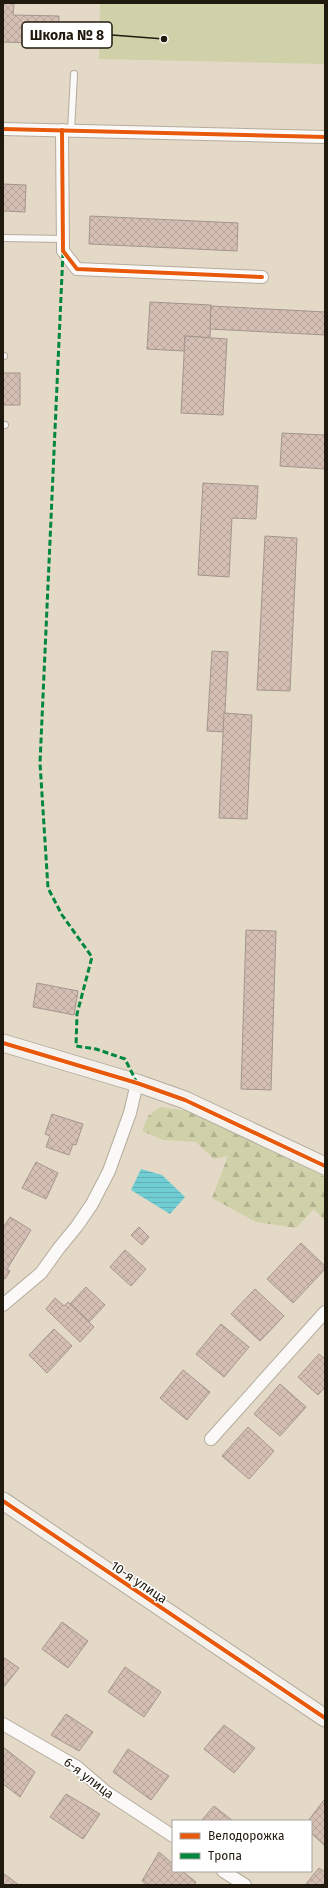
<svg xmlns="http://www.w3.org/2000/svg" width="328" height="1888" font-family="'Fira Sans',sans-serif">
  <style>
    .forest { fill: url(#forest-firs) }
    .garden { fill: #d0d0a9 }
    .water { fill: url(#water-rules) }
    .building { fill: url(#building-cross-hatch); stroke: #a3968e }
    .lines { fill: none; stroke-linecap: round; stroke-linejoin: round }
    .lane-casing { stroke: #b5ac9e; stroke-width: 8 }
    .street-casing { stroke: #b5ac9e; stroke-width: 14 }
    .secondary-casing { stroke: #b5ac9e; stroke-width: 19 }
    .lane { stroke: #fbf9f7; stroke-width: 6 }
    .street { stroke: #fbf9f7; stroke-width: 12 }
    .secondary { stroke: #f4f0eb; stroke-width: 17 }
    .quiet { stroke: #00873e; stroke-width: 3; stroke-dasharray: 6 3; stroke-linecap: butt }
    .cycleway-casing { stroke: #fff; stroke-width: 6 }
    .cycleway { stroke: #e8590c; stroke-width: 4 }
    .labels { text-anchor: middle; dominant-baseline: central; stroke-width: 3; stroke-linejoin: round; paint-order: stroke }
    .street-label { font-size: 13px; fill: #20190d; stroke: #fff }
    .leader { fill: none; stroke: #20190d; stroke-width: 1.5 }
    .callout-dot { fill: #20190d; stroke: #fff; stroke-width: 1.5 }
    .callout { fill: #fff; stroke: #20190d; stroke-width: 1.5 }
    .callout-label { font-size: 14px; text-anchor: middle; font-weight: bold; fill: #20190d }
  </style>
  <defs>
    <pattern id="forest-firs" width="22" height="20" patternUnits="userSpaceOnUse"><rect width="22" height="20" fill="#d0d0a9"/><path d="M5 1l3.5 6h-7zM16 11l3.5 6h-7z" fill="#b2b290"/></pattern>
    <pattern id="water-rules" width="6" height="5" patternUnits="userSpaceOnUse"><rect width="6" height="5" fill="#71cdd4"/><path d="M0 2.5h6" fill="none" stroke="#62afb5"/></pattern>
    <pattern id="building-cross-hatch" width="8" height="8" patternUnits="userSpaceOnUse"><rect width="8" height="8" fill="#d5beb3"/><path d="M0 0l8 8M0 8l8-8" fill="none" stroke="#b7a399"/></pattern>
  </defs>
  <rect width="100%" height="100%" fill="#e4d9c7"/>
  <polygon class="forest" points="160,1107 197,1112 325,1177 325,1221 314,1209 296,1228 256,1222 212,1198 228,1156 214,1159 196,1142 164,1140 142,1131 148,1116"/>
  <polygon class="garden" points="100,3 325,3 325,64 99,59"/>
  <polygon class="water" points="141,1169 162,1175 185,1197 170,1214 131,1190"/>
  <g class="building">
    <polygon points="3,3 14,3 13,15 59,16 58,44 3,42"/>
    <polygon points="3,184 26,185 25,212 3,211"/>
    <polygon points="90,216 238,223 237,251 89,244"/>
    <polygon points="150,302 211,305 210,338 185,336 184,351 147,349"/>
    <polygon points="211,306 325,312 325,335 210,329"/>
    <polygon points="185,336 227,339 223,415 181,413"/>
    <rect x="3" y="373" width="17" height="32"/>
    <polygon points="282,433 325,435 325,469 280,466"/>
    <polygon points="203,483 258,486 256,519 232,518 229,577 198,575"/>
    <polygon points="265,536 297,538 290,691 257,690"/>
    <polygon points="212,651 228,652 224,732 207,731"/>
    <polygon points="224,713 252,715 247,819 219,818"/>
    <polygon points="246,930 276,931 271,1090 241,1089"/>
    <polygon points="37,983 78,991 74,1015 33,1007"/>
    <polygon points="52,1114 83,1124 76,1145 73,1144 69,1155 46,1147 50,1136 45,1134"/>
    <polygon points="36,1162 58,1173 46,1199 22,1188"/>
    <polygon points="10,1217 31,1230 7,1269 10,1271 5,1279 3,1278 3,1228"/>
    <polygon points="139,1227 149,1237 142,1245 131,1235"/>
    <polygon points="301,1243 325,1266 325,1269 293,1303 267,1279"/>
    <polygon points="125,1250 146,1269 131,1286 110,1267"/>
    <polygon points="86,1287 105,1305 89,1322 70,1304"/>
    <polygon points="255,1289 284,1316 260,1341 231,1314"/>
    <polygon points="55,1298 64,1306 68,1302 94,1327 80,1342 46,1309"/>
    <polygon points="221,1324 249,1347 224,1377 196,1354"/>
    <polygon points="54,1329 72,1346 47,1373 29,1355"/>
    <polygon points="319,1354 325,1359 325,1387 318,1395 298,1377"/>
    <polygon points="183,1370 210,1392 187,1420 160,1398"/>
    <polygon points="280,1384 306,1407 280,1436 254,1414"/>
    <polygon points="248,1427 274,1451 249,1479 222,1456"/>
    <polygon points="62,1622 88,1641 68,1668 42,1649"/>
    <polygon points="3,1657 19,1668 3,1688"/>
    <polygon points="125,1667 161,1692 144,1717 108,1692"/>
    <polygon points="66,1714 93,1732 79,1751 51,1735"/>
    <polygon points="224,1725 255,1748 234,1773 204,1749"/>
    <polygon points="3,1747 35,1772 20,1797 3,1784"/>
    <polygon points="128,1749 169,1776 151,1800 113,1772"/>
    <polygon points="66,1794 100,1814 83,1839 50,1817"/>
    <polygon points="324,1800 325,1801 325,1846 311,1833 311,1821 308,1821"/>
    <polygon points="214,1806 233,1821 201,1821"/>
    <polygon points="159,1852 173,1864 173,1871 182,1871 196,1882 194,1885 147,1885 142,1881"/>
    <polygon points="319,1868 325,1872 325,1885 305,1885"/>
    <polygon points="3,1873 19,1885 3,1885"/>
  </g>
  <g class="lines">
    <defs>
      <g id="lane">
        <polyline points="71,131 74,74"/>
        <polyline points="3,238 63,239"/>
        <polyline points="3,356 4,356"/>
        <polyline points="3,425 5,425"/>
      </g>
      <g id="street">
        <polyline points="3,129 325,137"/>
        <polyline points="62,130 63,251 77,269 262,277"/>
        <polyline points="3,1305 41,1273 59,1248 77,1226 92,1204 109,1171 130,1113 137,1083"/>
        <polyline points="211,1439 325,1312"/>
        <polyline points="3,1724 77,1767 106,1792 173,1836"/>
        <polyline points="223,1871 245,1885"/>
      </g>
      <g id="secondary">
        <polyline points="3,1043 137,1083 185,1100 325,1166"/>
        <polyline points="3,1501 325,1718"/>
      </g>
    </defs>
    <use href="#lane" class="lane-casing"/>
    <use href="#street" class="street-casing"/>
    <use href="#secondary" class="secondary-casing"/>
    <use href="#lane" class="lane"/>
    <use href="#street" class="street"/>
    <use href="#secondary" class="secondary"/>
    <polyline class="quiet" points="63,252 40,763 48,888 62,915 92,957 77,1014 76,1046 96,1049 125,1059 137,1083"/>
    <defs>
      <g id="cycleway">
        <polyline points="3,129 325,137"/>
        <polyline points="62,130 63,251 77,269 262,277"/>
        <polyline points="3,1043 137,1083 185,1100 325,1166"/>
        <polyline points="3,1501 325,1718"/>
      </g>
    </defs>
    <use href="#cycleway" class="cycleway-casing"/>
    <use href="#cycleway" class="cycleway"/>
  </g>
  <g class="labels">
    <g class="street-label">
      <text transform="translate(139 1582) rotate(34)">10-я улица</text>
      <text transform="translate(89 1778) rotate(37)">6-я улица</text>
    </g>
  </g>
  <path class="leader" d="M164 39L112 35"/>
  <circle class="callout-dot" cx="164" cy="39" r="4"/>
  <rect class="callout" x="22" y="22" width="90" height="26" rx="4"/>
  <g class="callout-label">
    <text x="67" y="40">Школа № 8</text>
  </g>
  <rect width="328" height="1888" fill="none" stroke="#20190d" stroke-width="8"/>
  <rect x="172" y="1820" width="140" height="52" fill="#ffffff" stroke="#a6a39e"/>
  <rect x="180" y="1833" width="20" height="6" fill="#e8590c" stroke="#a6a39e"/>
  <text x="208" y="1840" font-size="12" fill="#20190d">Велодорожка</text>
  <rect x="180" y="1853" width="20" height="6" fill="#00873e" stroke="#a6a39e"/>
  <text x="208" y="1860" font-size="12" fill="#20190d">Тропа</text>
</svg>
